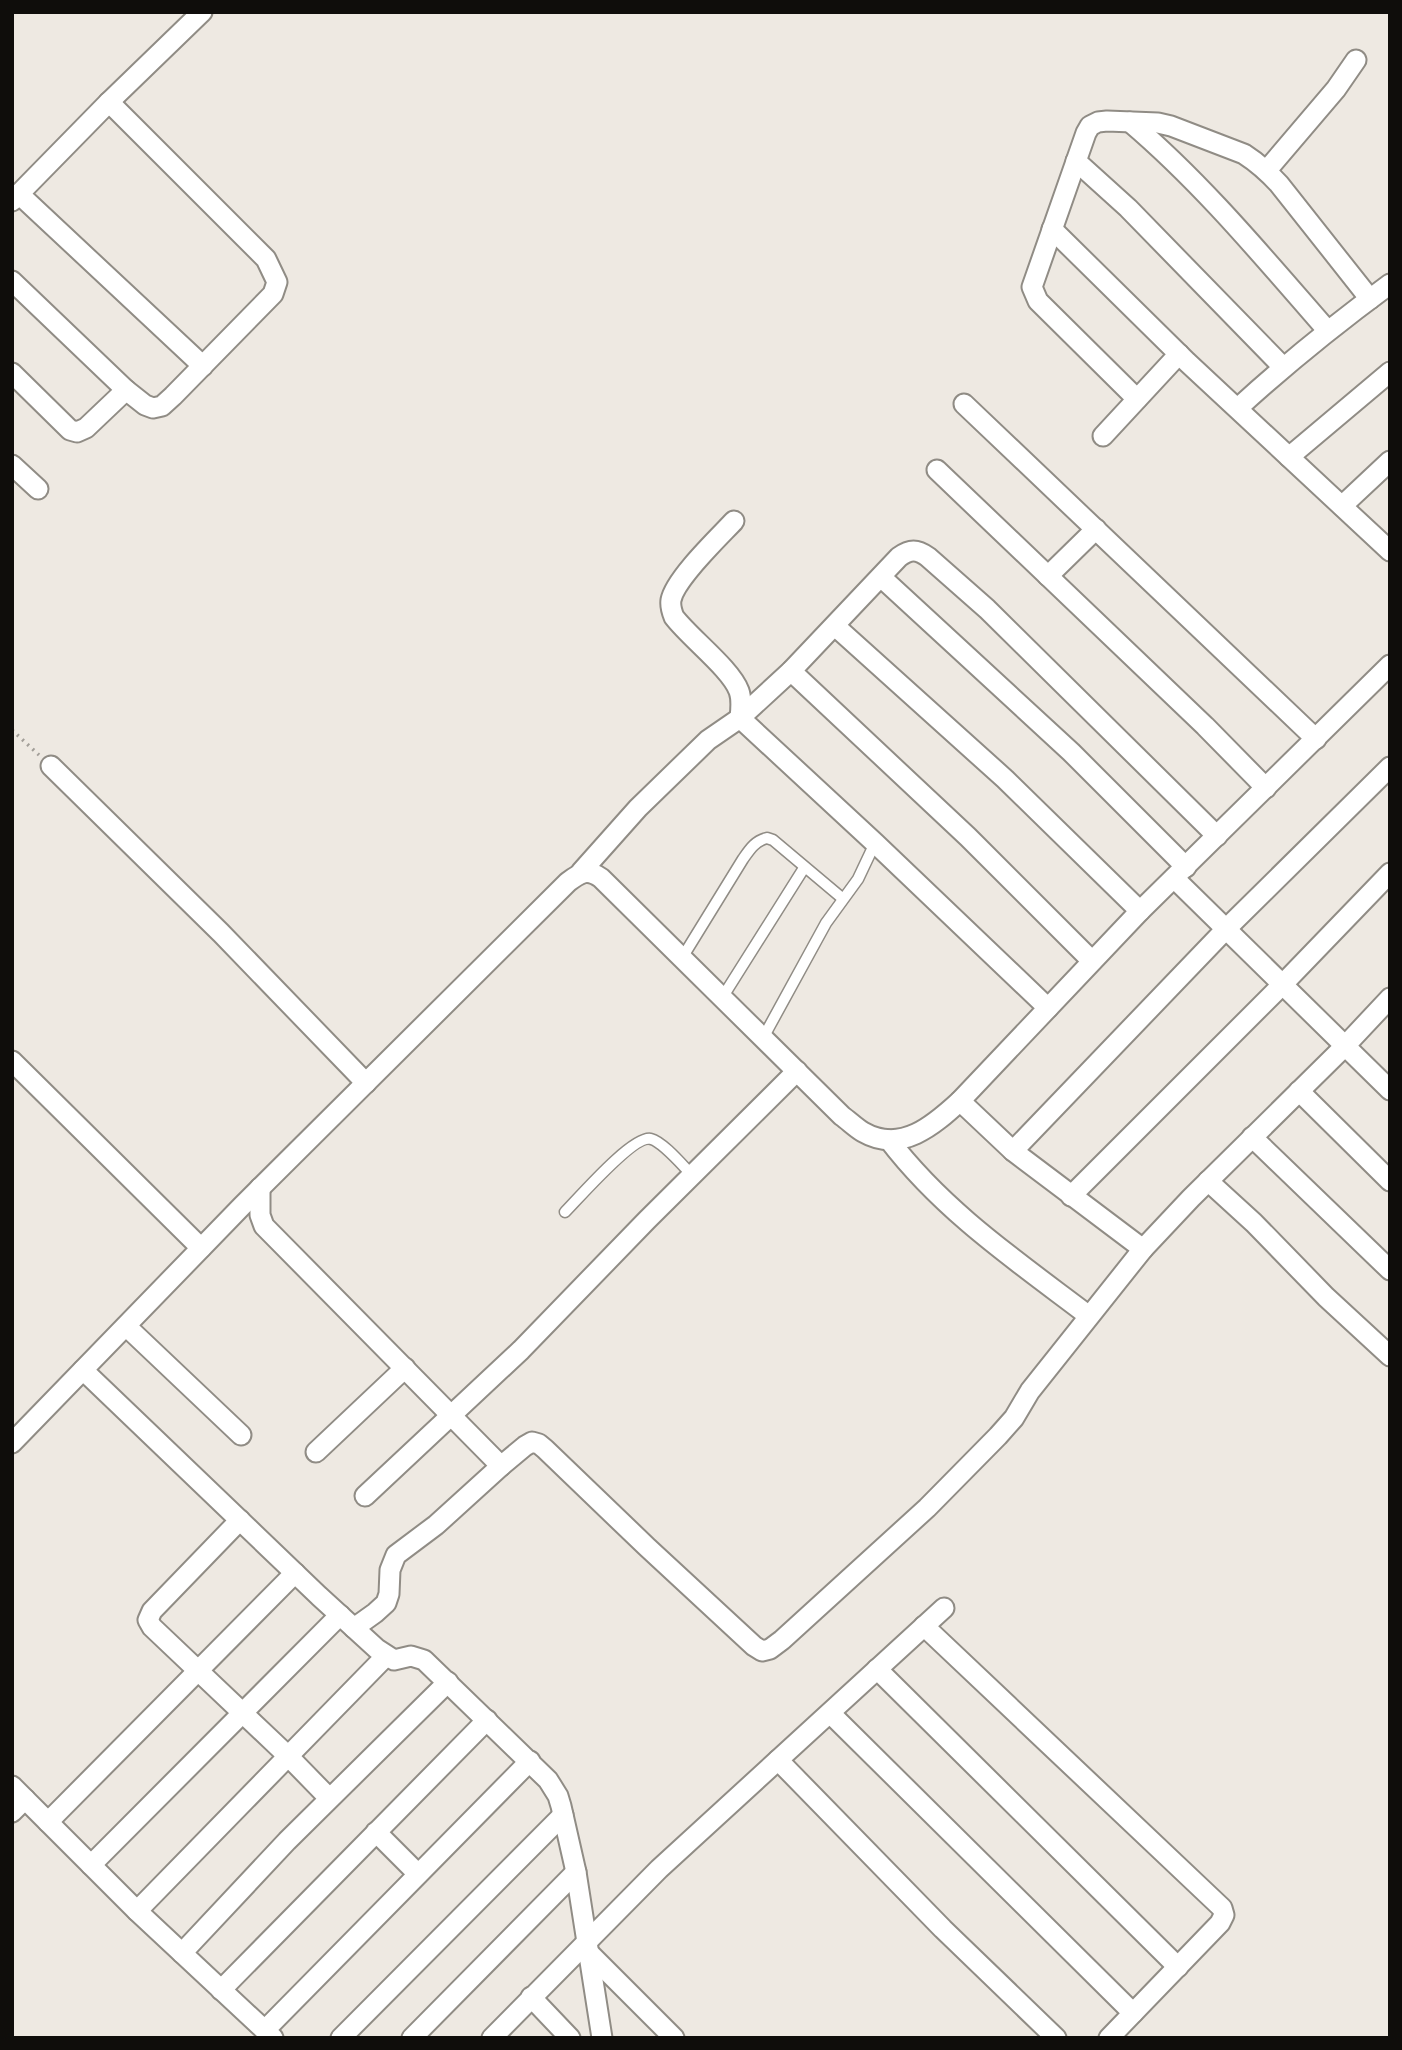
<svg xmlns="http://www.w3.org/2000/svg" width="1402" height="2050" font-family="'Exo 2',sans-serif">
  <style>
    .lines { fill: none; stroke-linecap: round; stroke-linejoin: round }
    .lane-casing { stroke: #908c85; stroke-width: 13 }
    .street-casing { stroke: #908c85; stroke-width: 23 }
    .path { stroke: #a29e98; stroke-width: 3.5; stroke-dasharray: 2 5; stroke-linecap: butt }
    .lane { stroke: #fff; stroke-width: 10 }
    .street { stroke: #fff; stroke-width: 19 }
  </style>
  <rect width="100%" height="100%" fill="#eee9e2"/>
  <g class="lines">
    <defs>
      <g id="lane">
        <path d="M682 958 743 859C750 849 755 841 767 838L773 840 842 898"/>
        <polyline points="722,998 804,868"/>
        <polyline points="763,1038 826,923 858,879 875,843"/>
        <path d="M565 1212C578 1199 634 1134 651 1139 663 1142 683 1166 692 1175"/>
      </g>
      <g id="street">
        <path d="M1130 122C1203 184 1264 258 1327 330"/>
        <polyline points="1076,161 1128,208 1283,367"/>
        <polyline points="1267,170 1336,89 1356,60"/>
        <polyline points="19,194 203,366"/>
        <polyline points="12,201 109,102 202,12"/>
        <polyline points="1052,229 1187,362 1390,551"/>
        <polyline points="12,281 126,390 145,405 153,408 162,406 173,396 273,294 277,282 266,259 109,102"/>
        <polyline points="12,373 70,430 77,432 86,428 126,390"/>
        <path d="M1137 399 1038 301 1032 287 1086 133 1090 126 1098 122 1107 121 1158 123 1171 126 1244 154C1258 163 1268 172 1279 184L1370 299"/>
        <polyline points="964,404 1316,739"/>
        <path d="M1238 408C1286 364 1337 323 1390 284"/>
        <polyline points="1103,436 1179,354"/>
        <polyline points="1289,457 1390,372"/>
        <polyline points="12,465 38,489"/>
        <polyline points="937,470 1205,726 1266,788"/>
        <polyline points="1342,506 1390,461"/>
        <path d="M734 521C718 538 675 579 671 600 670 606 672 612 674 617 690 638 731 669 739 691 742 699 741 709 740 718L875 843 1048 1008"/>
        <polyline points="1048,576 1096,529"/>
        <polyline points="881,577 1071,752 1186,867"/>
        <polyline points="835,626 1005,779 1140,911"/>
        <polyline points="791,671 968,837 1092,961"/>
        <polyline points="51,766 221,933 366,1083"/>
        <path d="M581 872 638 808 708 740 740 718 791 671 899 557C910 549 917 549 928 557L987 609 1217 836"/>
        <polyline points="1174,878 1390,1090"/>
        <polyline points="12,1061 201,1248"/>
        <polyline points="1299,1091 1390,1181"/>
        <polyline points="960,1101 1013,1151 1143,1249"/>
        <polyline points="1252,1137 1390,1270"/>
        <path d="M889 1140C944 1212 1018 1262 1089 1316"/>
        <polyline points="1013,1151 1226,929 1390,767"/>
        <polyline points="1208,1181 1254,1223 1326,1297 1390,1356"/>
        <polyline points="260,1188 260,1215 264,1226 501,1466"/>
        <polyline points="1071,1196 1282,985 1390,873"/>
        <polyline points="126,1326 241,1435"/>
        <polyline points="83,1370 319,1596 377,1649 394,1660 411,1656 424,1660 548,1780 558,1796 561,1806 576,1872 602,2038"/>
        <path d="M12 1443 242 1206 568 882C580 873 587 868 601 878L842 1116C849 1121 856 1128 863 1132 901 1154 934 1125 960 1101L1140 911 1390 665"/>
        <polyline points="316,1452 405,1368"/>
        <polyline points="365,1496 521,1350 647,1220 797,1071"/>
        <polyline points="240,1520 152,1611 148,1620 152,1627 288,1756 329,1798"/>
        <polyline points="924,1626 1222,1908 1224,1915 1220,1923 1109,2038"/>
        <polyline points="354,1628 375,1613 386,1603 389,1594 390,1570 396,1555 436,1525 501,1466 525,1446 532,1442 539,1444 545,1449 647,1547 754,1646 762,1651 770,1649 782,1640 927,1508 998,1436 1014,1418 1030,1391 1143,1249 1191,1198 1345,1046 1390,998"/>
        <polyline points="877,1669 1178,1967"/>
        <polyline points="830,1713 1133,2013"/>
        <polyline points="778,1760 943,1929 1056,2038"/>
        <polyline points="12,1786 137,1911 273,2038"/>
        <polyline points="12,1812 25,1799"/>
        <polyline points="48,1822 295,1573"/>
        <polyline points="376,1832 418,1874"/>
        <polyline points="91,1865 340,1615"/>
        <polyline points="137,1911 386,1656"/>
        <polyline points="182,1953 287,1841 448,1682"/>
        <polyline points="589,1953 674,2038"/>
        <polyline points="221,1990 487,1720"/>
        <polyline points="531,1997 570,2038"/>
        <polyline points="265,2030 530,1761"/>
        <polyline points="341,2038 563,1815"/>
        <polyline points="412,2038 576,1872"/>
        <polyline points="492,2038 659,1869 944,1608"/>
      </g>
    </defs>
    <use href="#lane" class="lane-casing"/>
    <use href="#street" class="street-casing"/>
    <polyline class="path" points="12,730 39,755"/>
    <use href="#lane" class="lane"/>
    <use href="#street" class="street"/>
  </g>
  <rect width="1402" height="2050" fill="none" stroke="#0f0d0b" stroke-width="28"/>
</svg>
